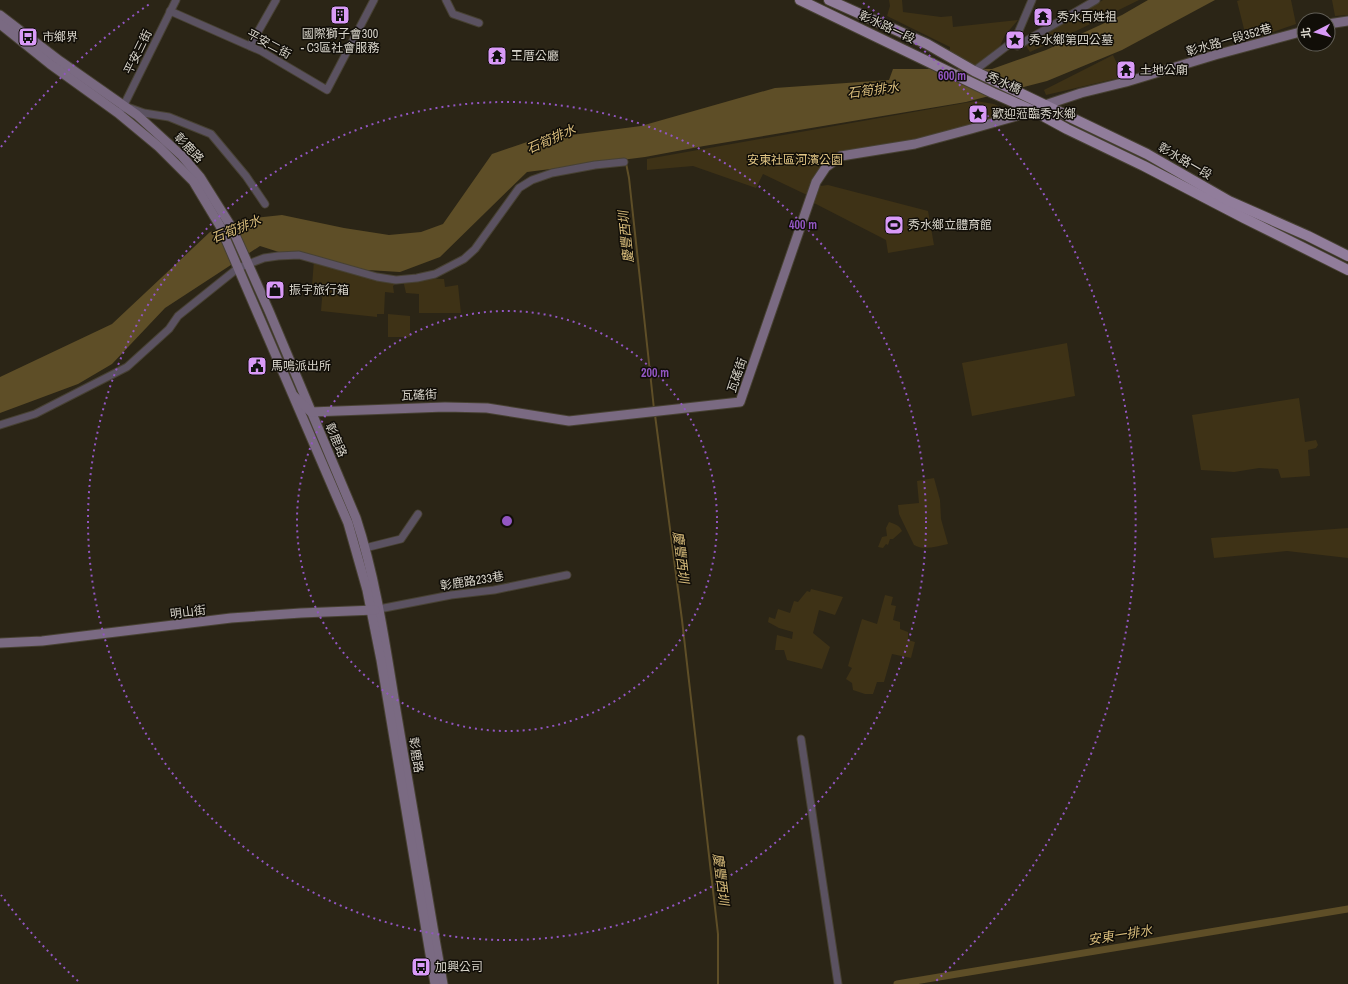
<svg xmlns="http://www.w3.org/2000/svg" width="1348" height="984" font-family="'Archivo Narrow','Noto Sans TC',sans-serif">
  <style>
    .green { fill: #3e3216 }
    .water { fill: #5e4e27 }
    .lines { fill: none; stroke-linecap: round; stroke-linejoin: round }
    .stream { stroke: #5e4e27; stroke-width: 2 }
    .canal { stroke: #5e4e27; stroke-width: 7 }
    .street-casing { stroke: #474133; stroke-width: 9 }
    .secondary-casing { stroke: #474133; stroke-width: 11 }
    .primary-casing { stroke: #474133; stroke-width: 12 }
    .street { stroke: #5b5261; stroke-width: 7 }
    .secondary { stroke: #7a6a82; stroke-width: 9 }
    .primary { stroke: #917d9b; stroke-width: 10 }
    .ring { fill: none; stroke: #9256c2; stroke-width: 2; stroke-dasharray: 2 4 }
    .labels { text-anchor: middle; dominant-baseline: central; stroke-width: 3; stroke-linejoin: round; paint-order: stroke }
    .poi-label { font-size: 12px; fill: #d9d5cb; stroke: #110e08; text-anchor: start }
    .street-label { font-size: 12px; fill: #d9d5cb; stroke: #110e08 }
    .park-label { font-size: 12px; fill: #e2c685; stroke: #110e08 }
    .water-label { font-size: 13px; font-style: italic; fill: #d8bc7b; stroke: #110e08 }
    .centre { fill: #9256c2; stroke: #110e08; stroke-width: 2 }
    .ring-label { font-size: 12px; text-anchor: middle; font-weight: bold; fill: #9256c2; stroke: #110e08; stroke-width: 3; stroke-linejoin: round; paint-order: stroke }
  </style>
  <rect width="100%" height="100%" fill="#2b2516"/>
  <g class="green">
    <polygon points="889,0 902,0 903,12 941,17 952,16 953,27 1018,20 1005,35 1000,46 973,68 949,56 950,47 887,16 890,6"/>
    <polygon points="1103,0 1139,0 1074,32 1030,52 1026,46"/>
    <polygon points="1240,0 1291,0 1296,24 1247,41 1237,1"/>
    <polygon points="1332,0 1348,0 1348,15 1335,16"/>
    <polygon points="1113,55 1123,77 1046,95 1044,90"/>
    <polygon points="976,101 994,104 1020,117 907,141 843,152 807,195 763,174 756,188 693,166 647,170 647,159"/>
    <polygon points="828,185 928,211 934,245 888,253 886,240 814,203 820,186"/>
    <polygon points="314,260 400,280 393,286 394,293 385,292 384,314 377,314 377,317 321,311 323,287 312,286"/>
    <polygon points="421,278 444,279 445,287 458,285 461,313 419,313 419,294 406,293 403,280"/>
    <polygon points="388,314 410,316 410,337 388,337"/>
    <polygon points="1067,343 1075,396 972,416 962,363"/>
    <polygon points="1299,398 1305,442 1316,440 1318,445 1316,448 1308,450 1310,476 1281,478 1278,469 1259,468 1234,472 1201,470 1192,415"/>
    <path d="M934 478 940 500 941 519 948 544C937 546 924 551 914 545L899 514 898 505 919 503 917 481Z"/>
    <path d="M889 522C895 524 899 525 902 531L893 539H890L888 545 886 544 883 548 878 547 882 537 887 536 886 528Z"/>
    <polygon points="1348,528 1348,558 1287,551 1214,558 1211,538"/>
    <polygon points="811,589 843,597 835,615 819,610 813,633 830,647 822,669 787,660 784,650 775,650 777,635 792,639 793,632 779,628 768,622 769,617 775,619 778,609 790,613 794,601 798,602 807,591 810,592"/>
    <polygon points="885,595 893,597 891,605 896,606 893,620 900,622 900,629 908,632 908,640 915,642 911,658 892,654 884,682 877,682 873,694 865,694 853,690 852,683 846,679 852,668 848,666 862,619 877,624"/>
  </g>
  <polygon class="water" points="1148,0 1215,0 1122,50 1047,81 966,102 704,146 645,157 527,172 440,257 400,272 351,269 282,253 260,246 165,308 112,364 78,384 0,413 0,377 112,324 210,232 245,219 282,215 344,228 389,235 421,232 443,224 492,154 533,140 641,126 775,88 889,80 893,69 992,69 1046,50 1122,15"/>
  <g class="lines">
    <g class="stream">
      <polyline points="626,163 629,178 654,409"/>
      <polyline points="655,415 682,620 718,934 718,984"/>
    </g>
    <polyline class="canal" points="897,984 1348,909"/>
    <defs>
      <g id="street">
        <polyline points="446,0 453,14 479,23"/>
        <polyline points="170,11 261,51 327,90 374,0"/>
        <polyline points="1015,40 1017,46 1096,0"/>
        <polyline points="250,46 276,0"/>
        <polyline points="974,71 1015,40 1032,0"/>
        <polyline points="130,108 144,113 169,117 211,134 246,176 265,204"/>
        <polyline points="122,109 176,0"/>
        <polyline points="0,425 35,414 127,367 169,329 178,316 238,268 264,258 278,256 299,255 377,277 396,280 417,278 435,274 464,259 475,249 519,188 532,180 552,173 595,165 624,162"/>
        <polyline points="365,548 401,539 418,514"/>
        <polyline points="379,609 451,595 494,590 567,575"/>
        <polyline points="801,739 838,984"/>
      </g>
      <g id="secondary">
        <path d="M0 15 60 61 137 115 182 156 200 177 232 228 269 311 356 518C377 582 386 650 397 716 412 806 427 895 443 984"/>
        <polyline points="0,24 50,64 118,113 159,147 193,181 220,226 348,523 367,590 381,660 435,984"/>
        <polyline points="1328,24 1348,21"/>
        <polyline points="294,396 311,412 445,407 487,408 569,421 740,402 816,182 826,167 841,156 915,144 971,129 1034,111 1045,105 1081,93 1126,82 1215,55 1304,31"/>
        <polyline points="0,643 42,641 231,618 301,613 375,610"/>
      </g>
      <g id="primary">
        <polyline points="800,0 993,93 1034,111 1067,129 1144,166 1244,218 1348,270"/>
        <polyline points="829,0 927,44 974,71 1147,154 1229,201 1308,236 1348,256"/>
      </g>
    </defs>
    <use href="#street" class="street-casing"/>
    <use href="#secondary" class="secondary-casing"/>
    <use href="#primary" class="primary-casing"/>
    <use href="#street" class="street"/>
    <use href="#secondary" class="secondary"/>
    <use href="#primary" class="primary"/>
  </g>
  <g class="ring">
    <circle cx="507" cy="521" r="210"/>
    <circle cx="507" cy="521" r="419"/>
    <path d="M78 981A629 629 0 0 1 1 895M1 147A629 629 0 0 1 151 3M863 3A629 629 0 0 1 936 981"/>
  </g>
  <defs>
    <symbol id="building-square" viewBox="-11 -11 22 22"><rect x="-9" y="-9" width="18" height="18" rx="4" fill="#d99af7" stroke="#110e08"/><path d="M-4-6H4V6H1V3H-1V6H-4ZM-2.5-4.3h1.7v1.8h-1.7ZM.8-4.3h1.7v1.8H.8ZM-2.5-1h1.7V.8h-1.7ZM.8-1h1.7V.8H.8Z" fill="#111"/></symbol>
    <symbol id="temple-square" viewBox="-11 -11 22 22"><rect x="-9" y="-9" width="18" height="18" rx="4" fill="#d99af7" stroke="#110e08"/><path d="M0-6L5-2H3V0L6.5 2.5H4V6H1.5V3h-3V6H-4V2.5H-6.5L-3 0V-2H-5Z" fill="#111"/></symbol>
    <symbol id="bus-square" viewBox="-11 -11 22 22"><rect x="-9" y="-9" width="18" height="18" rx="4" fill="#d99af7" stroke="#110e08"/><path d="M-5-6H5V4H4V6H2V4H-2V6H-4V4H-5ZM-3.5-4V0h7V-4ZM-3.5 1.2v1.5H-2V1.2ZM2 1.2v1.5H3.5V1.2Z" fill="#111"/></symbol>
    <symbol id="sight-square" viewBox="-11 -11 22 22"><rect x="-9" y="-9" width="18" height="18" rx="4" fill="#d99af7" stroke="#110e08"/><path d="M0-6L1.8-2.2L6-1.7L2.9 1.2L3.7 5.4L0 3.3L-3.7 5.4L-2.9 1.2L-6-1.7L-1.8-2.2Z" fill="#111"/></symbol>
    <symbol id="stadium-square" viewBox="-11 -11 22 22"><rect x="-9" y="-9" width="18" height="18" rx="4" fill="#d99af7" stroke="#110e08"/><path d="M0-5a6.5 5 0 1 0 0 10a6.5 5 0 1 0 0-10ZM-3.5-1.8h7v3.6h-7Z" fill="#111"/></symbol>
    <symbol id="shop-square" viewBox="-11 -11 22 22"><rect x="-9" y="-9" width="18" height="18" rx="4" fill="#d99af7" stroke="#110e08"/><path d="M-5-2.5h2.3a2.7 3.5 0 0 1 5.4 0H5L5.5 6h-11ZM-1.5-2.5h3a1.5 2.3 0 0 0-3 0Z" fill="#111"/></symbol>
    <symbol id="civic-square" viewBox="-11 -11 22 22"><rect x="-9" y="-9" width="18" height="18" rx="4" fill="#d99af7" stroke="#110e08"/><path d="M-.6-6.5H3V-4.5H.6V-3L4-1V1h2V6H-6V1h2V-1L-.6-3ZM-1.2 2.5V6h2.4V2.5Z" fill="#111"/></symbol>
  </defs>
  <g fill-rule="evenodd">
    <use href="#building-square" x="329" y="4" width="22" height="22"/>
    <use href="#temple-square" x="1032" y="6" width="22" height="22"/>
    <use href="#bus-square" x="17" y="26" width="22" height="22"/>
    <use href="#sight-square" x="1004" y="29" width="22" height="22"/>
    <use href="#temple-square" x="486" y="45" width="22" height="22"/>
    <use href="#temple-square" x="1115" y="59" width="22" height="22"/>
    <use href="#sight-square" x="967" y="103" width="22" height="22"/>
    <use href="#stadium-square" x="883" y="214" width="22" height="22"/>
    <use href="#shop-square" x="264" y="279" width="22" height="22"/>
    <use href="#civic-square" x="246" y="355" width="22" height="22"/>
    <use href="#bus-square" x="410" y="956" width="22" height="22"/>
  </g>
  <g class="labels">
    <g class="poi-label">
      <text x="1057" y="17">秀水百姓祖</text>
      <text x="340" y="34" text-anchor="middle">國際獅子會300<tspan x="340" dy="14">- C3區社會服務</tspan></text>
      <text x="42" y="37">市鄉界</text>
      <text x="1029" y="40">秀水鄉第四公墓</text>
      <text x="511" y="56">王厝公廳</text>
      <text x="1140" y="70">土地公廟</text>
      <text x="992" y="114">歡迎蒞臨秀水鄉</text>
      <text x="908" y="225">秀水鄉立體育館</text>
      <text x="289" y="290">振宇旅行箱</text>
      <text x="271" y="366">馬鳴派出所</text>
      <text x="435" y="967">加興公司</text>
    </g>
    <g class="street-label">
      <text transform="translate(887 27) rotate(25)">彰水路一段</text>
      <text transform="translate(1229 40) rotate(-16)">彰水路一段352巷</text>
      <text transform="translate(269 44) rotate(28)">平安二街</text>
      <text transform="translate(138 52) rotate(-64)">平安三街</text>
      <text transform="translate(1004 83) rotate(24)">秀水橋</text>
      <text transform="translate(189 148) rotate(46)">彰鹿路</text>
      <text transform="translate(1185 161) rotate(30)">彰水路一段</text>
      <text transform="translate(737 375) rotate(-71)">瓦磘街</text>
      <text transform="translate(419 395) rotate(-2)">瓦磘街</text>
      <text transform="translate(336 440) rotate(67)">彰鹿路</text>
      <text transform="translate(472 581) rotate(-9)">彰鹿路233巷</text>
      <text transform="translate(188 612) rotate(-7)">明山街</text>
      <text transform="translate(416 755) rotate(81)">彰鹿路</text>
    </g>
    <g class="park-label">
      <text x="795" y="160">安東社區河濱公園</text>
    </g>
    <g class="water-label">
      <text transform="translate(873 90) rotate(-7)">石筍排水</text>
      <text transform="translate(551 139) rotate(-24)">石筍排水</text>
      <text transform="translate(236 229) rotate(-22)">石筍排水</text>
      <text transform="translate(626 237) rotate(-96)">慶豐西圳</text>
      <text transform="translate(681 557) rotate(83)">慶豐西圳</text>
      <text transform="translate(721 879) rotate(83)">慶豐西圳</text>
      <text transform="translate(1120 935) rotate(-9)">安東一排水</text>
    </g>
  </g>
  <circle cx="507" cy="521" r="6" class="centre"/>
  <g class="ring-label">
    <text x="952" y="80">600 m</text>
    <text x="803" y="229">400 m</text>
    <text x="655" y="377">200 m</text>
  </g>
  <g transform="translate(1316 32) rotate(264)"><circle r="19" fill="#110e08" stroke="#615e56"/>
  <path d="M0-3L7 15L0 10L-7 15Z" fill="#d99af7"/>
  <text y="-6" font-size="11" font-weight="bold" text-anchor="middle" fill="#d9d5cb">北</text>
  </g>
</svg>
